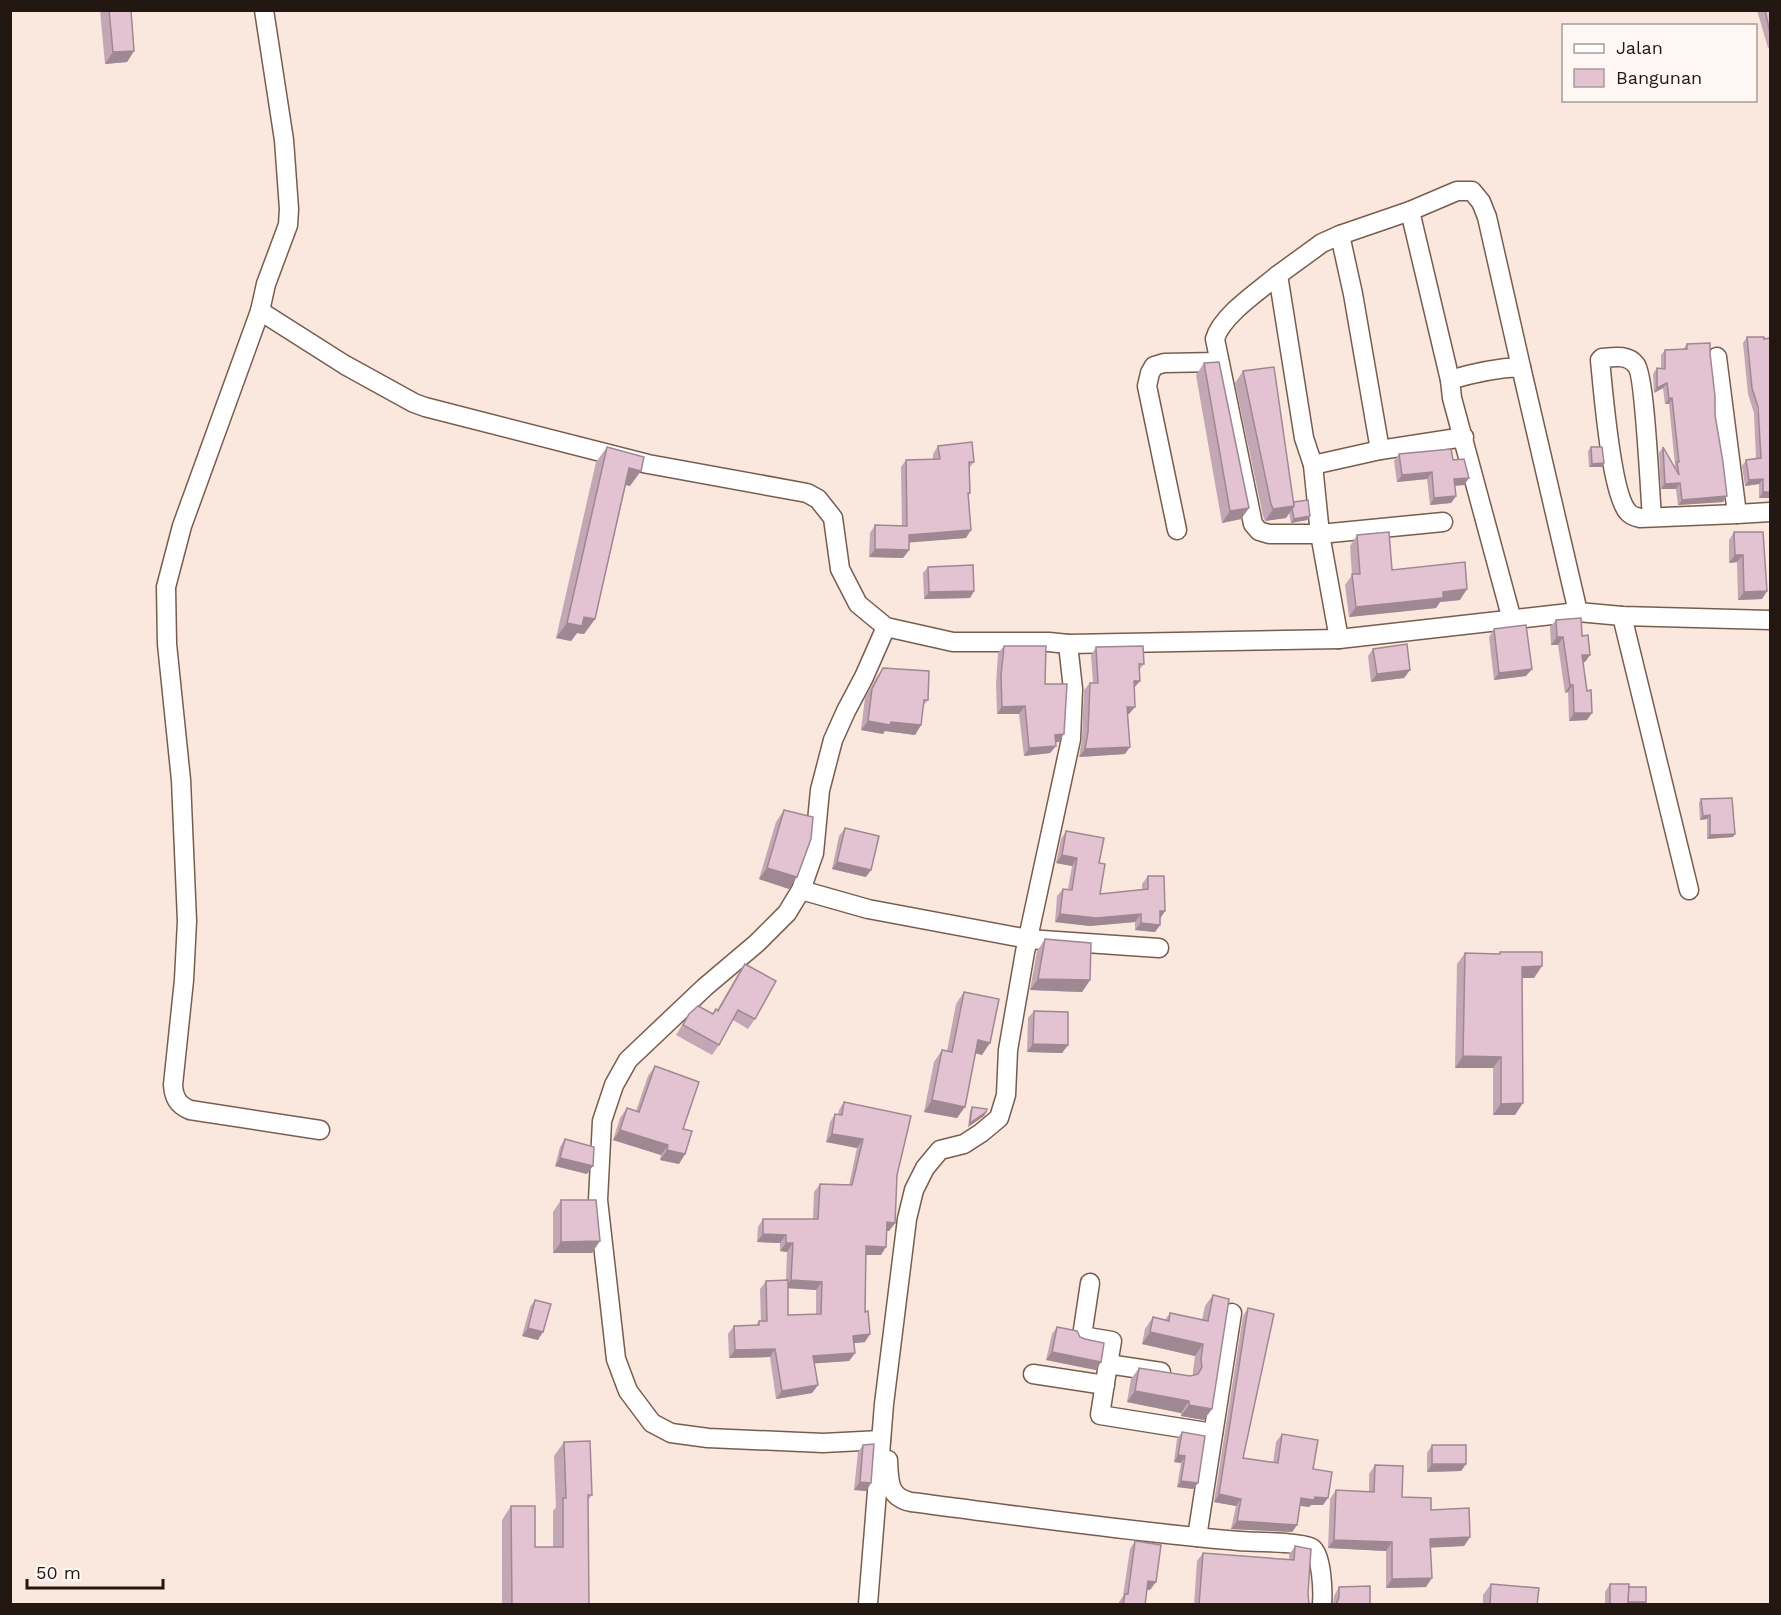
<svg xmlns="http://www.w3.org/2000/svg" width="1781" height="1615" font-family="'Work Sans',sans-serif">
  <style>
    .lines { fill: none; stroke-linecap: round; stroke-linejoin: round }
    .minor-casing { stroke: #785d4e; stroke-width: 21 }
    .minor { stroke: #fff; stroke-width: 18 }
    .wall { fill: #c3a7b4; fill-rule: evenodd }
    .shaded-wall { fill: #9f8892 }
    .building { fill: #e3c2d1; stroke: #9f8892; stroke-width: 1.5 }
  </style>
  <rect width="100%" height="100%" fill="#fae7dd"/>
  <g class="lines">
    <defs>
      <g id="minor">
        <polyline points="264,10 284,140 289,209 288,225 266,284 260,311 345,365 414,403 425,407 648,464 807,493 818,499 833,518 840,569 858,604 886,627 953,642 1049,642 1068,644 1339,639 1578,612 1622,616 1770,620"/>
        <polyline points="1410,211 1450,380"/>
        <polyline points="1340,235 1410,211 1457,191 1472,191 1481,202 1487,217 1521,367"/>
        <path d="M1278 275C1259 291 1221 316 1215 339L1253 524 1259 531 1269 534H1320L1443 522"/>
        <path d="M260 311 182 526 166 587 167 644 181 780 187 921 184 980 173 1085C174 1098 178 1105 190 1110L320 1130"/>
        <polyline points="1717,357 1737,514 1770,512"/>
        <polyline points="1313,465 1380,450"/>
        <path d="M1652 517C1650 496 1645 375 1636 365 1628 354 1613 357 1602 358L1600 360C1603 389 1611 494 1628 512 1631 516 1636 517 1640 518L1737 514"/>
        <polyline points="1177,530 1147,386 1150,373 1154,366 1164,363 1218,362"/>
        <polyline points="1622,616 1689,890"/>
        <path d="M1512 620 1452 398 1450 380C1473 373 1497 368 1521 367L1578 612"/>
        <polyline points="1339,639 1320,534 1313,465 1304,438 1278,275 1322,243 1340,235 1353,294 1380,450 1464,437"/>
        <polyline points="801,890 868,909 1028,939 1159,948"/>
        <polyline points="1090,1283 1082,1336 1112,1341 1108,1364"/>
        <polyline points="1161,1372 1108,1364 1100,1415 1213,1433"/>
        <polyline points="1033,1374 1105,1385"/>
        <polyline points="881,1440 823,1443 708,1438 671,1433 652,1423 628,1391 616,1359 598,1200 602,1121 614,1085 628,1060 705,987 757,943 787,913 801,890 814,853 820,790 833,740 846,711 864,677 886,627"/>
        <path d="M888 1460C889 1481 888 1497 911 1502 1021 1516 1130 1532 1239 1541 1252 1542 1305 1542 1312 1548 1322 1555 1323 1592 1322 1604"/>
        <polyline points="1197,1537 1232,1313"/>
        <polyline points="868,1604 884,1404 907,1219 914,1190 925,1168 940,1150 964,1144 981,1133 999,1118 1006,1095 1008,1050 1025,952 1071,739 1073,689 1068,644"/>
      </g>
    </defs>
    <use href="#minor" class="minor-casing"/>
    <use href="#minor" class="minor"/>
  </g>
  <g class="wall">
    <polygon points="100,10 131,10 134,51 127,62 105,64"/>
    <polygon points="1757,10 1770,10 1770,47 1768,48"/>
    <polygon points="1747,337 1770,498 1759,498 1759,484 1745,486 1742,466 1746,460 1756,459 1754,413 1748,394 1743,343"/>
    <polygon points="1687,344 1710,353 1715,415 1723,502 1678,505 1676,489 1661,489 1659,453 1663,447 1674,467 1675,465 1669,404 1665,404 1663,388 1654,393 1653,374 1657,368 1661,368 1661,355 1665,350 1683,349"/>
    <polygon points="1204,363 1249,508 1241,519 1222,523 1196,375"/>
    <polygon points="1243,371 1293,502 1310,516 1307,520 1291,523 1289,513 1286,518 1265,521 1263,516 1235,383"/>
    <polygon points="938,446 974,462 969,468 970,493 968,496 966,538 909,542 909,550 903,558 869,557 870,533 875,525 902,526 901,467 906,460 933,459 933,454"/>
    <polygon points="607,447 630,486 626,485 595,619 584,634 577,633 571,641 556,638 596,462"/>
    <polygon points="1591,447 1604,463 1602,467 1589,467 1588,451"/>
    <polygon points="1399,454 1453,460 1469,478 1464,485 1455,486 1456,496 1451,503 1430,505 1427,479 1397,482 1394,461"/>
    <polygon points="1734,532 1767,591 1762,599 1738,600 1737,562 1729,563 1729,540"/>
    <polygon points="1357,535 1392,570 1460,600 1440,602 1436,608 1349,617 1345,585 1352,575 1350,546"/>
    <polygon points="928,567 974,591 970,598 924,599 923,573"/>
    <polygon points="1556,620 1582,636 1590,655 1585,662 1583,662 1587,720 1569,721 1568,692 1565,693 1558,645 1551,645 1550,627"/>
    <polygon points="1494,629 1532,669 1526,676 1494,680 1489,637"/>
    <polygon points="1004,646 1045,684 1059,742 1055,742 1056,746 1050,753 1024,756 1019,714 997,714 996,684 998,653"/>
    <polygon points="1096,647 1144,664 1139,670 1134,688 1129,714 1128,714 1125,754 1079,757 1082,739 1084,690 1090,683 1093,683 1091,655"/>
    <polygon points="1373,649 1410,670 1404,678 1371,682 1368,656"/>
    <polygon points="883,668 928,700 923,706 921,725 915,735 885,731 883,734 861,730 865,698 876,678"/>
    <polygon points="1701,799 1733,837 1707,839 1707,819 1700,820 1699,803"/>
    <polygon points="784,810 789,889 759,879 776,822"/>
    <polygon points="845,828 866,877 832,869 839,836"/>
    <polygon points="1066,831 1099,863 1100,894 1142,890 1142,884 1148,876 1160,919 1160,925 1155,932 1135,930 1135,922 1090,926 1055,922 1057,896 1063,889 1068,889 1072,866 1056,863 1061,839"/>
    <polygon points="1045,939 1090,980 1082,992 1030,990 1037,951"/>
    <polygon points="1500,952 1534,978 1522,978 1515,1115 1493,1115 1493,1068 1455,1068 1457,964 1465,953 1499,954"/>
    <polygon points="745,964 755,1019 748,1029 733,1020 719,1045 712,1055 676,1035 689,1014 713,1014 716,1009 717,1010 738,974"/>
    <polygon points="964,992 982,1055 975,1053 957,1118 924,1112 934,1062 942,1050 947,1051 956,1004"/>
    <polygon points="1034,1011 1068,1045 1062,1053 1027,1052 1028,1018"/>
    <polygon points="655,1066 683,1129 685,1154 679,1164 660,1160 661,1155 613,1140 620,1118 627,1108 636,1111 648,1076"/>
    <path d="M844 1102 897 1175 895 1223 889 1231H887L881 1255H866L865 1342 854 1343 855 1353 849 1361 814 1363 818 1385 812 1393 776 1399 770 1357 729 1358 728 1334 734 1326 756 1325 759 1321H761L760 1289 766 1281H786L787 1252 780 1251V1243L757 1242 758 1227 763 1219H813L814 1192 820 1184 849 1185 857 1148 826 1142 830 1122 835 1114 838 1115 839 1110ZM788 1288 816 1290V1314L788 1315Z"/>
    <polygon points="972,1107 986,1112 984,1116 968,1127 970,1111"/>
    <polygon points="565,1139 587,1174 555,1166 560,1147"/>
    <polygon points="561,1200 592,1253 553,1253 553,1212"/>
    <polygon points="1213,1295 1204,1420 1181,1416 1181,1413 1127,1402 1131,1379 1139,1368 1190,1376 1193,1375 1193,1371 1195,1356 1142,1344 1145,1329 1153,1317 1165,1320 1170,1313 1202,1320 1205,1306"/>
    <polygon points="535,1300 538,1340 522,1336 530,1307"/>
    <polygon points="1248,1308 1243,1458 1273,1463 1276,1442 1282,1434 1313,1469 1323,1505 1311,1505 1309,1507 1300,1506 1297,1525 1292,1532 1231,1529 1236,1506 1214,1502 1243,1316"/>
    <polygon points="1057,1327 1101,1362 1096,1370 1046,1360 1052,1334"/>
    <polygon points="1182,1432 1198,1483 1193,1489 1177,1487 1181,1463 1174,1462 1177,1439"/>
    <polygon points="564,1442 592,1495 588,1500 589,1605 502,1605 502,1520 511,1506 535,1547 553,1547 553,1511 556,1507 554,1456"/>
    <polygon points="863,1445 871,1483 866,1491 854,1490 858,1452"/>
    <polygon points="1432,1445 1466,1464 1461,1471 1427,1472 1427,1453"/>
    <polygon points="1375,1465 1402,1497 1431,1510 1470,1537 1464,1546 1431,1547 1426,1587 1386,1588 1386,1551 1328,1548 1330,1499 1336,1490 1369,1492 1369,1474"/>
    <polygon points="1135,1541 1150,1590 1147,1589 1145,1605 1119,1605 1119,1602 1123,1596 1130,1549"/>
    <polygon points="1295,1546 1308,1593 1309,1605 1194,1605 1197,1561 1203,1553 1289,1559 1289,1555"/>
    <polygon points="1491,1584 1537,1605 1483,1605 1483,1595"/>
    <polygon points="1610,1584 1629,1587 1646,1602 1644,1605 1605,1605 1605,1592"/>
    <polygon points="1339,1587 1370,1605 1333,1605 1334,1596"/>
  </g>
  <g class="shaded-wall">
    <polygon points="134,51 127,62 105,64 113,52"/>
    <polygon points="1667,383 1663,388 1654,393 1657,388"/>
    <polygon points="1672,398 1669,404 1665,404 1669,399"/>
    <polygon points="1604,463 1602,467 1589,467 1592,464"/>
    <polygon points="629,468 641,471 630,486 619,483"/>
    <polygon points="1432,472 1427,479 1397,482 1402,475"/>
    <polygon points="1469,478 1464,485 1449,486 1454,479"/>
    <polygon points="1763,479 1759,484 1745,486 1749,480"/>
    <polygon points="1680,483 1676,489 1661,489 1665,484"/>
    <polygon points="1763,492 1770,492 1770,498 1759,498"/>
    <polygon points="1456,496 1451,503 1430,505 1434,498"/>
    <polygon points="1727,496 1723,502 1678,505 1682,500"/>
    <polygon points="1294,506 1286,518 1265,521 1273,509"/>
    <polygon points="1249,508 1241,519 1222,523 1230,511"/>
    <polygon points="1310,516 1307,520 1291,523 1294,519"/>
    <polygon points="971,530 966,538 904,543 909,535"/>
    <polygon points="875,549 909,550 903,558 869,557"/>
    <polygon points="1735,555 1743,555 1737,562 1729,563"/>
    <polygon points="1467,589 1460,600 1440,602 1436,608 1349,617 1356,607 1443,592"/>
    <polygon points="974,591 970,598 924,599 929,592"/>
    <polygon points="1767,591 1762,599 1738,600 1744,592"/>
    <polygon points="584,617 595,619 584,634 577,633 571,641 556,638 567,623"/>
    <polygon points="1557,637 1563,637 1558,645 1551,645"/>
    <polygon points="1582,655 1590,655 1585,662 1576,663"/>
    <polygon points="1532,669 1526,676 1494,680 1499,673"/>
    <polygon points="1410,670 1404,678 1371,682 1377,674"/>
    <polygon points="1134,681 1140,681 1134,688"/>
    <polygon points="1570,685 1573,685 1568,692 1565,693"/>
    <polygon points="1025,706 1019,714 997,714 1002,707"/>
    <polygon points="1127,707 1135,707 1129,714 1122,715"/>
    <polygon points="1574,713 1592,713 1587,720 1569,721"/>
    <polygon points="868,721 891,722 921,725 915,735 885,731 883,734 861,730"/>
    <polygon points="1064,734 1059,742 1050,743 1055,735"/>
    <polygon points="1056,746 1050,753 1024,756 1029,748"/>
    <polygon points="1130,747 1125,754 1079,757 1085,749"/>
    <polygon points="1710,815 1707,819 1700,820 1703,816"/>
    <polygon points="1735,834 1733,837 1707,839 1710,835"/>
    <polygon points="1062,855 1077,858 1072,866 1056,863"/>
    <polygon points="837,862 871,870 866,877 832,869"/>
    <polygon points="767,868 797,877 789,889 759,879"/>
    <polygon points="1160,911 1165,911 1160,919"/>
    <polygon points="1060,914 1141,914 1135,922 1090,926 1055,922"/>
    <polygon points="1141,923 1160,925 1155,932 1135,930"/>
    <polygon points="1542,966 1534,978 1514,978 1522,967"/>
    <polygon points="1038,979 1090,980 1082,992 1030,990"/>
    <polygon points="978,1040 990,1043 982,1055 970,1052"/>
    <polygon points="1033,1044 1068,1045 1062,1053 1027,1052"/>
    <polygon points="1463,1056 1501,1057 1493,1068 1455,1068"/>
    <polygon points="932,1100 965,1107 957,1118 924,1112"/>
    <polygon points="1523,1103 1515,1115 1493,1115 1501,1104"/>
    <polygon points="986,1112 984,1116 968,1127 970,1123"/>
    <polygon points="620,1130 668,1145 661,1155 613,1140"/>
    <polygon points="832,1134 863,1139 857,1148 826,1142"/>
    <polygon points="667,1150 685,1154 679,1164 660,1160"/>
    <polygon points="560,1158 593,1166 587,1174 555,1166"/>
    <polygon points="887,1222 895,1223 889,1231 881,1230"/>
    <polygon points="763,1234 786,1235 780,1243 757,1242"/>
    <polygon points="600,1241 592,1253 553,1253 561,1242"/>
    <polygon points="786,1243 793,1243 787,1252 780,1251"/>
    <polygon points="866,1246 886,1247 881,1255 860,1255"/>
    <polygon points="791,1280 822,1282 816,1290 785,1288"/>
    <polygon points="528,1328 543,1332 538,1340 522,1336"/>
    <polygon points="1150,1332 1203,1344 1195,1356 1142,1344"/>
    <polygon points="870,1334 865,1342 847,1344 853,1336"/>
    <polygon points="775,1349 770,1357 729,1358 735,1350"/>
    <polygon points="1052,1352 1101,1362 1096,1370 1046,1360"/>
    <polygon points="855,1353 849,1361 807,1364 813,1356"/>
    <polygon points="818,1385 812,1393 776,1399 782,1391"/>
    <polygon points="1135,1391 1189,1401 1181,1413 1127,1402"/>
    <polygon points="1189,1405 1212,1409 1204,1420 1181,1416"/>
    <polygon points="1178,1455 1185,1456 1181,1463 1174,1462"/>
    <polygon points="1432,1464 1466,1464 1461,1471 1427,1472"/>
    <polygon points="1181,1481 1198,1483 1193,1489 1177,1487"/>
    <polygon points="860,1482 871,1483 866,1491 854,1490"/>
    <polygon points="1219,1494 1241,1499 1236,1506 1214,1502"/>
    <polygon points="1315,1497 1328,1498 1323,1505 1311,1505 1309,1507 1296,1505 1301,1498"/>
    <polygon points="1237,1521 1297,1525 1292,1532 1231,1529"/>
    <polygon points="1470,1537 1464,1546 1424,1548 1430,1539"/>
    <polygon points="1334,1540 1392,1542 1386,1551 1328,1548"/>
    <polygon points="1432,1578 1426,1587 1386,1588 1392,1579"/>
    <polygon points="1148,1581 1156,1582 1150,1590 1143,1589"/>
    <polygon points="1628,1602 1646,1602 1644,1605 1626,1605"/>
  </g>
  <g class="building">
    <polygon points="109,10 131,10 134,51 113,52"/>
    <polygon points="1765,10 1770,10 1770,33"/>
    <polygon points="1747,337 1764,337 1764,339 1770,338 1770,492 1763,492 1763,479 1749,480 1746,460 1761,458 1758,407 1752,388"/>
    <polygon points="1710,343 1710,353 1715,396 1715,415 1723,462 1727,496 1682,500 1680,483 1665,484 1663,447 1679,475 1677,462 1679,462 1672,398 1669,399 1667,383 1657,388 1657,368 1665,369 1665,350 1687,349 1687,344"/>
    <polygon points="1219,362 1249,508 1230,511 1204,363"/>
    <polygon points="1274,367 1294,506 1273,509 1271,504 1243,371"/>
    <polygon points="972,442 974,462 969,462 970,493 968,493 971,530 909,535 909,550 875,549 875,525 907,526 906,460 940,459 938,446"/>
    <polygon points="607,447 644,457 641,471 629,468 595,619 584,617 582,626 567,623"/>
    <polygon points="1591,447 1602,447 1604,463 1592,464"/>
    <polygon points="1451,449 1453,460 1464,459 1469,478 1454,479 1456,496 1434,498 1432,472 1402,475 1399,454"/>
    <polygon points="1308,500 1310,516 1294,519 1292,509 1294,506 1294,502"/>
    <polygon points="1389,532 1392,570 1465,562 1467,589 1443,592 1443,598 1356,607 1352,574 1360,574 1357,535"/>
    <polygon points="1734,532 1763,532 1767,591 1744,592 1743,555 1735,555"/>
    <polygon points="973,565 974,591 929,592 928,567"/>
    <polygon points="1581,618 1582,636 1588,635 1590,655 1582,655 1587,691 1591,690 1592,713 1574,713 1573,685 1570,685 1563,637 1557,637 1556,620"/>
    <polygon points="1526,625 1532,669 1499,673 1494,629"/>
    <polygon points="1407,644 1410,670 1377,674 1373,649"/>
    <polygon points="1004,646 1046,646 1045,684 1067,684 1064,734 1055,735 1056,746 1029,748 1025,706 1002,707 1001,676"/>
    <polygon points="1143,646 1144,664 1139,664 1140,681 1134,681 1135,707 1127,707 1130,747 1085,749 1088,732 1090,683 1098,683 1096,647"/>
    <polygon points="883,668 929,671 928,700 924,700 921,725 891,722 890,725 868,721 872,689"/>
    <polygon points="1732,798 1735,834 1710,835 1710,815 1703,816 1701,799"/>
    <polygon points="784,810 813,817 811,839 797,877 767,868"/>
    <polygon points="845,828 879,836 871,870 837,862"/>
    <polygon points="1066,831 1104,838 1099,863 1105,864 1100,894 1148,889 1148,876 1164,876 1165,911 1160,911 1160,925 1141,923 1141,914 1096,918 1060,914 1063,889 1072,890 1077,858 1062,855"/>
    <polygon points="1045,939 1091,943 1090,980 1038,979"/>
    <polygon points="1500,952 1542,952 1542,966 1522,967 1523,1103 1501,1104 1501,1057 1463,1056 1465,953 1500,954"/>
    <polygon points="745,964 776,981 755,1019 738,1010 719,1045 683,1025 689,1014 698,1006 713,1014 716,1009 718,1011"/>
    <polygon points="964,992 999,999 990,1043 978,1040 965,1107 932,1100 942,1050 952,1052"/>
    <polygon points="1034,1011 1068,1012 1068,1045 1033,1044"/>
    <polygon points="655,1066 699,1082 683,1129 692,1131 685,1154 667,1150 668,1145 620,1130 627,1108 639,1112"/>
    <polygon points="844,1102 911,1116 897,1175 895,1223 887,1222 886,1247 866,1246 865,1312 868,1311 870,1334 853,1336 855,1353 813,1356 818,1385 782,1391 775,1349 735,1350 734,1326 759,1325 759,1321 767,1321 766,1281 788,1280 788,1315 821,1314 822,1282 791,1280 793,1243 786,1243 786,1235 763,1234 763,1219 818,1219 820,1184 852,1185 863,1139 832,1134 835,1114 842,1115"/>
    <polygon points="972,1107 987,1109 986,1112 970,1123"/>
    <polygon points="565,1139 594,1147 593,1166 560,1158"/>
    <polygon points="561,1200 596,1200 600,1241 561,1242"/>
    <polygon points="1213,1295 1229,1299 1212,1409 1189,1405 1189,1401 1135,1391 1139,1368 1190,1376 1198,1374 1202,1367 1201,1359 1203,1344 1150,1332 1153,1317 1169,1321 1170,1313 1208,1321"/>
    <polygon points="535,1300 551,1304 543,1332 528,1328"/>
    <polygon points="1248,1308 1274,1314 1243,1458 1278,1463 1282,1434 1318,1440 1313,1469 1332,1472 1328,1498 1315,1497 1314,1500 1301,1498 1297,1525 1237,1521 1241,1499 1219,1494"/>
    <polygon points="1057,1327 1077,1331 1080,1337 1085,1339 1104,1343 1101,1362 1052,1352"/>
    <polygon points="1182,1432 1205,1436 1198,1483 1181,1481 1185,1456 1178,1455"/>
    <polygon points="590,1441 592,1495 588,1495 589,1605 512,1605 511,1506 535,1506 535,1547 563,1547 563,1498 566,1498 564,1442"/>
    <polygon points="874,1444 871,1483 860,1482 863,1445"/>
    <rect x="1432" y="1445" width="34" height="19"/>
    <polygon points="1375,1465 1403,1466 1402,1497 1431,1498 1431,1510 1469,1508 1470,1537 1430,1539 1432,1578 1392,1579 1392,1542 1334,1540 1336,1490 1374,1492"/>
    <polygon points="1135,1541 1161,1545 1156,1582 1148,1581 1145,1605 1123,1605 1125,1594 1128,1594"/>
    <polygon points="1295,1546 1311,1549 1308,1593 1309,1605 1199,1605 1203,1553 1294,1560"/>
    <polygon points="1491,1584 1539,1588 1537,1605 1490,1605"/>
    <polygon points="1610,1584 1629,1584 1628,1605 1610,1605"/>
    <polygon points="1370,1586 1370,1605 1336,1605 1339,1597 1339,1587"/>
    <polygon points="1629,1587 1646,1587 1646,1602 1628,1602"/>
  </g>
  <rect width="1781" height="1615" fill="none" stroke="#221711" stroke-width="24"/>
  <rect x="1562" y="24" width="195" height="78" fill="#fef7f4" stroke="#a69d99" stroke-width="1.5"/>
  <rect x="1574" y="44" width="30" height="9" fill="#ffffff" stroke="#a69d99" stroke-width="1.5"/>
  <text x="1616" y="54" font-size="18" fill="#221711">Jalan</text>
  <rect x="1574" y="69" width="30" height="18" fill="#e3c2d1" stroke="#a69d99" stroke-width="1.5"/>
  <text x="1616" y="84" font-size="18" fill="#221711">Bangunan</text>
  <path d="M27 1579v9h136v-9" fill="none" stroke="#221711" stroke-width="3"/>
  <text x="36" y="1579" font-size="18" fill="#221711" stroke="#fef7f4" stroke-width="4.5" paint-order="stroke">50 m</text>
</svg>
